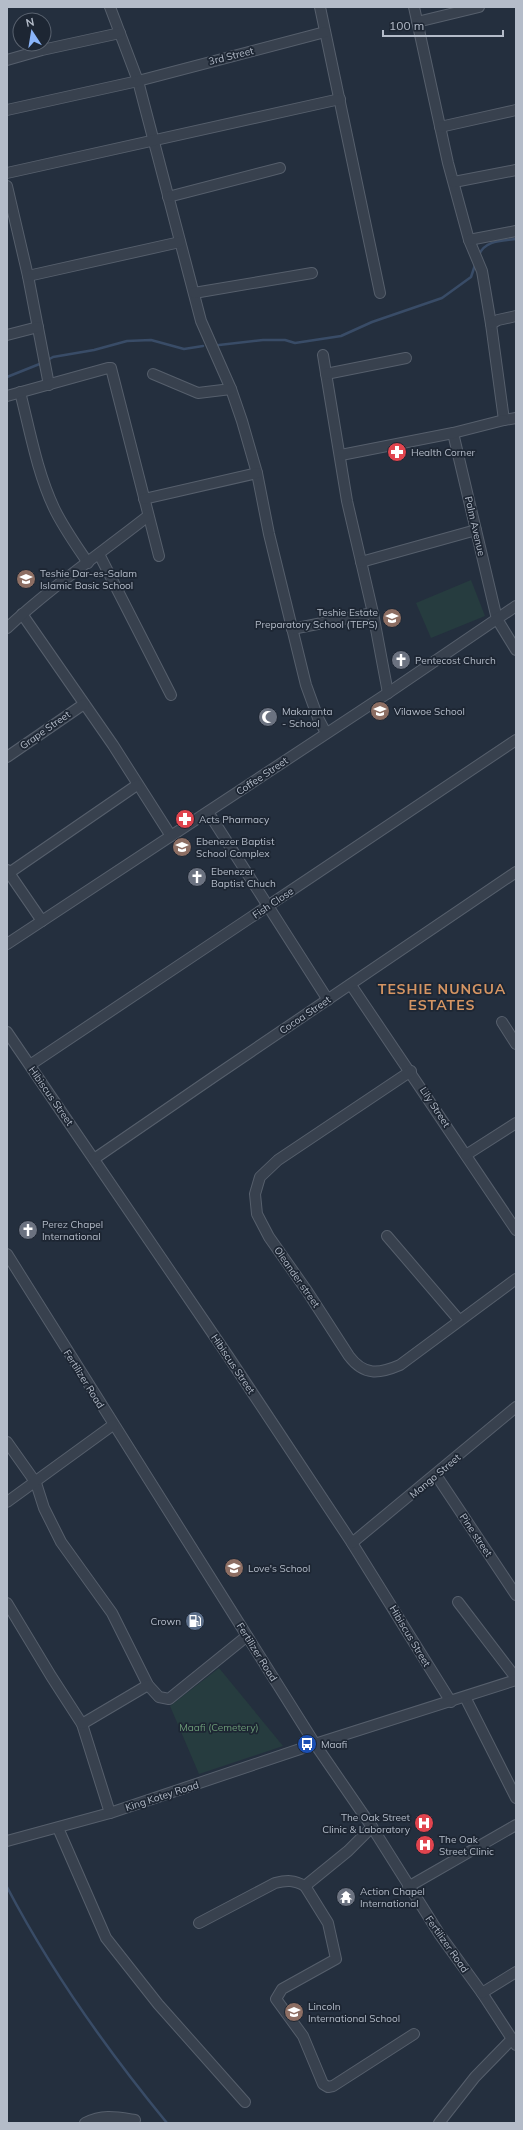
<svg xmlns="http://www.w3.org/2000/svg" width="523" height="2130" font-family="Mulish,sans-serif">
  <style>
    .green { fill: #263c3f }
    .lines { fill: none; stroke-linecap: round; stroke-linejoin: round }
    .stream { stroke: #394c67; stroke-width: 2.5 }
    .minor-casing { stroke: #565f6c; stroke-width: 12 }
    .minor { stroke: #38414e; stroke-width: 10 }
    .labels { text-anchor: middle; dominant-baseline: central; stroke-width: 3.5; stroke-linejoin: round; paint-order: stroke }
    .street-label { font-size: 10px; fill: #b4bcc9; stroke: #1d2633 }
    .poi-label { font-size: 10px; fill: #b4bcc9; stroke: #1d2633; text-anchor: start }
    .park-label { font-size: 10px; fill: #6b9a76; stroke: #1d2633 }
    .district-label { font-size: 14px; font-weight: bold; letter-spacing: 1px; fill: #d59563; stroke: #1d2633 }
  </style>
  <rect width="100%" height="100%" fill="#242f3e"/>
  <g class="green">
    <polygon points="471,580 485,616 431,638 416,603"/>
    <polygon points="219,1668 283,1746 199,1774 170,1706"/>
  </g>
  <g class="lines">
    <g class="stream">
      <path d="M479 255C485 240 502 241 516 239"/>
      <polyline points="219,345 263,340 285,340 295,343 341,336 372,322 442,298 471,277 475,265"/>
      <polyline points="46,361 53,357 94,350 127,341 151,340 184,349 203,346"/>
      <polyline points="7,377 42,363"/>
      <path d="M7 1887C51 1971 107 2050 167 2123"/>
    </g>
    <defs>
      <g id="minor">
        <polyline points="110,7 138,81 201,321 231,389 242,421 257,473 269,534 306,685 318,718 326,733"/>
        <polyline points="320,7 380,293"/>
        <polyline points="414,7 448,163 469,240 482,271 491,324 504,420 516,418"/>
        <polyline points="417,22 479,7"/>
        <polyline points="7,60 42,50 120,33"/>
        <polyline points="7,110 138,81 325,32"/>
        <polyline points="440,127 516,110"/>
        <polyline points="7,173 340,99"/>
        <polyline points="454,182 516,170"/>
        <polyline points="7,186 28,276 49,385"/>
        <polyline points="168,197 280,168"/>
        <polyline points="469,240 516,231"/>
        <polyline points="28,276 180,242"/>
        <polyline points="194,293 312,273"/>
        <polyline points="491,324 498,320 516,316"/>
        <polyline points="7,335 38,327"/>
        <polyline points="323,355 347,501 373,613 388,693"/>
        <polyline points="153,374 198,393 231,389"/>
        <polyline points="326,374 406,358"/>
        <path d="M20 392C30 431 37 472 54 508 63 527 76 545 88 563"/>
        <polyline points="7,396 108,368 111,368 159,556"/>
        <polyline points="453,433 497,619 516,650"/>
        <polyline points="341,455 453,433 504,420"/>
        <polyline points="144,499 257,473"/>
        <polyline points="99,554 171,695"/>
        <polyline points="361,562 476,530"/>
        <polyline points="22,614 113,745 171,836"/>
        <path d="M7 628C51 587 101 553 148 516"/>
        <polyline points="292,629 373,613"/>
        <polyline points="7,757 84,704"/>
        <polyline points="208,812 328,1000"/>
        <polyline points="7,870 42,921"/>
        <polyline points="9,873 137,785"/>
        <polyline points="7,944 388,693 516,606"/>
        <polyline points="351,985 516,1230"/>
        <polyline points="502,1022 516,1044"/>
        <polyline points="7,1032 228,1356 352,1543 451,1702"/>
        <polyline points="30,1065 516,740"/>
        <path d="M411 1071 278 1160 260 1177 255 1194 257 1214 269 1237 307 1291 349 1356C364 1376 379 1374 400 1365L516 1279"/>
        <polyline points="466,1155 516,1123"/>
        <polyline points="94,1159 215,1076 516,872"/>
        <polyline points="387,1236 459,1320"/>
        <polyline points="7,1254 315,1744 372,1827 440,1935 482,1993 516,2045"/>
        <polyline points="7,1442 36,1483 44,1508 61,1542 112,1613 148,1685 159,1697 169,1699 247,1636"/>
        <polyline points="436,1475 516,1595"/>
        <polyline points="7,1502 113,1425"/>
        <polyline points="352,1543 516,1407"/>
        <polyline points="458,1602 516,1678"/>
        <polyline points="7,1603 51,1676 82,1724 110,1813"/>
        <polyline points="465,1697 516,1798"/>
        <polyline points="82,1724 148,1685"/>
        <polyline points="58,1828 106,1938 158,2004 245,2102"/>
        <polyline points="7,1841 110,1813 315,1744 516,1680"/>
        <polyline points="305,1886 328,1923 336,1959 282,1989 276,1999 303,2036 323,2084 328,2087 333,2086 414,2034"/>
        <polyline points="408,1887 516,1825"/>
        <path d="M199 1923 275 1883C287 1880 294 1880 305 1886L348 1851 372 1827"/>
        <polyline points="482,1993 516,1972"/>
        <path d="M85 2123C103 2114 116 2117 135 2120"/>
        <polyline points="439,2123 475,2077 512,2039"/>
      </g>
    </defs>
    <use href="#minor" class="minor-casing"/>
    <use href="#minor" class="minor"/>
  </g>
  <defs>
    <symbol id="pharmacy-disc" viewBox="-11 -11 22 22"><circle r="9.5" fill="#e0444e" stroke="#1d2633"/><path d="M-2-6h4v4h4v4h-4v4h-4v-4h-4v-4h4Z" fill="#fff"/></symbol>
    <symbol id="school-disc" viewBox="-11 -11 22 22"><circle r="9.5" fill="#8d6e63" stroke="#1d2633"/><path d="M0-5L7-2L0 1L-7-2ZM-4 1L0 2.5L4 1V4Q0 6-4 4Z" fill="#fff"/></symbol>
    <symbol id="church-disc" viewBox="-11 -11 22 22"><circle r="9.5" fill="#6b7280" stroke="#1d2633"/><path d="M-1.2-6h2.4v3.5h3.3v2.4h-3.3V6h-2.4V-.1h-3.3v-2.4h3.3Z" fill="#fff"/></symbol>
    <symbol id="mosque-disc" viewBox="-11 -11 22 22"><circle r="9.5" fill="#6b7280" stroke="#1d2633"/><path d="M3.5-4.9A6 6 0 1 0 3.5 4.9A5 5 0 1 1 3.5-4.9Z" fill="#fff"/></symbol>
    <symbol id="fuel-disc" viewBox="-11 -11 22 22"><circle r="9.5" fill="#5c6f8a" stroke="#1d2633"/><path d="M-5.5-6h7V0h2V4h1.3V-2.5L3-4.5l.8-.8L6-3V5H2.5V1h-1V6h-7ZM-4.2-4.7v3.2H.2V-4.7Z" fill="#fff"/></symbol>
    <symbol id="bus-disc" viewBox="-11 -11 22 22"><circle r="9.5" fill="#1a4fb4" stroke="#1d2633"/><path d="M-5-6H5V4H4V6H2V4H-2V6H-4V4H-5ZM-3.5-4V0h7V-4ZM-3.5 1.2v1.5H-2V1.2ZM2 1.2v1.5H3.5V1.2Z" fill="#fff"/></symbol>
    <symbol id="hospital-disc" viewBox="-11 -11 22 22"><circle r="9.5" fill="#e0444e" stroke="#1d2633"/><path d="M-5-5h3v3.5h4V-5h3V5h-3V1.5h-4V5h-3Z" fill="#fff"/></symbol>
    <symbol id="temple-disc" viewBox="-11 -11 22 22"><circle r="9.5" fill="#6b7280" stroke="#1d2633"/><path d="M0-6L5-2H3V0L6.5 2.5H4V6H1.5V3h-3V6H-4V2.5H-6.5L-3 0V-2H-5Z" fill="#fff"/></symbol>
  </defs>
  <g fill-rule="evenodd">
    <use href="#pharmacy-disc" x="386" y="441" width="22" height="22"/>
    <use href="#school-disc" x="15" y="568" width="22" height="22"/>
    <use href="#school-disc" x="381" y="607" width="22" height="22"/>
    <use href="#church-disc" x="390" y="649" width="22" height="22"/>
    <use href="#school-disc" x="369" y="700" width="22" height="22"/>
    <use href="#mosque-disc" x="257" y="706" width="22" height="22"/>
    <use href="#pharmacy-disc" x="174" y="808" width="22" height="22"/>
    <use href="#school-disc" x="171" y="836" width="22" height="22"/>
    <use href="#church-disc" x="186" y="866" width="22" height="22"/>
    <use href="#church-disc" x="17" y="1219" width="22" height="22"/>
    <use href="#school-disc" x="223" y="1557" width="22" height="22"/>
    <use href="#fuel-disc" x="184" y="1610" width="22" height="22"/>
    <use href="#bus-disc" x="296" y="1733" width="22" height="22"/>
    <use href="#hospital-disc" x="413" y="1812" width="22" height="22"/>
    <use href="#hospital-disc" x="414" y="1834" width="22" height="22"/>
    <use href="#temple-disc" x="335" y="1886" width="22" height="22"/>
    <use href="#school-disc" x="283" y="2001" width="22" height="22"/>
  </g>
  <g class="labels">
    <g class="street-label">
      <text transform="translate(231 56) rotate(-14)">3rd Street</text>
      <text transform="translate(475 526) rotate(77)">Palm Avenue</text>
      <text transform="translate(45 730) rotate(-35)">Grape Street</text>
      <text transform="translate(262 776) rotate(-34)">Coffee Street</text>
      <text transform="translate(273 903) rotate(-34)">Fish Close</text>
      <text transform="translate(305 1015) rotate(-34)">Cocoa Street</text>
      <text transform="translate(51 1096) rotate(55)">Hibiscus Street</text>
      <text transform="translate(435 1107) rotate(57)">Lily Street</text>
      <text transform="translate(297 1277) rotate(55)">Oleander street</text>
      <text transform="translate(233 1364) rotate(56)">Hibiscus Street</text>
      <text transform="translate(84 1379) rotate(58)">Fertilizer Road</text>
      <text transform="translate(435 1476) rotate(-40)">Mango Street</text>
      <text transform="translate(476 1535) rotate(56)">Pine street</text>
      <text transform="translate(410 1636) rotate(59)">Hibiscus Street</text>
      <text transform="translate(257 1652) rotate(58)">Fertilizer Road</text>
      <text transform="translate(162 1796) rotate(-18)">King Kotey Road</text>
      <text transform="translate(447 1944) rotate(55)">Fertilizer Road</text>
    </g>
    <g class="poi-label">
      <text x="411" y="452">Health Corner</text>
      <text x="40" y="573">Teshie Dar-es-Salam<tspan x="40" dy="12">Islamic Basic School</tspan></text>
      <text x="378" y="612" text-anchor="end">Teshie Estate<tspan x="378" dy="12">Preparatory School (TEPS)</tspan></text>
      <text x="415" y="660">Pentecost Church</text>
      <text x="282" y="711">Makaranta<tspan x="282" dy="12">- School</tspan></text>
      <text x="394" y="711">Vilawoe School</text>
      <text x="199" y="819">Acts Pharmacy</text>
      <text x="196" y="841">Ebenezer Baptist<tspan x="196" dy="12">School Complex</tspan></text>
      <text x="211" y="871">Ebenezer<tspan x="211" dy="12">Baptist Chuch</tspan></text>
      <text x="42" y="1224">Perez Chapel<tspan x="42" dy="12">International</tspan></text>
      <text x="248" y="1568">Love's School</text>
      <text x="181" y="1621" text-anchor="end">Crown</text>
      <text x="321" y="1744">Maafi</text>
      <text x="410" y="1817" text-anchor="end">The Oak Street<tspan x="410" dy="12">Clinic &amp; Laboratory</tspan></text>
      <text x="439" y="1839">The Oak<tspan x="439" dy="12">Street Clinic</tspan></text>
      <text x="360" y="1891">Action Chapel<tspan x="360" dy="12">International</tspan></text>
      <text x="308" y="2006">Lincoln<tspan x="308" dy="12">International School</tspan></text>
    </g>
    <g class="park-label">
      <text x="219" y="1727">Maafi (Cemetery)</text>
    </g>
    <g class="district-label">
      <text x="442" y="989">TESHIE NUNGUA<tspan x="442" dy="16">ESTATES</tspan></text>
    </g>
  </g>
  <rect width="523" height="2130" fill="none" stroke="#b4bcc9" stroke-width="16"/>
  <g transform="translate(32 32) rotate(348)"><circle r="19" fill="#1d2633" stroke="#59626f"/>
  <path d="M0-3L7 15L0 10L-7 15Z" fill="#8ab4f8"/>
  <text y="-6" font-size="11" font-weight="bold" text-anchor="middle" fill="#b4bcc9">N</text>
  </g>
  <path d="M383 30v6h120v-6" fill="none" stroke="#b4bcc9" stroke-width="2"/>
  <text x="389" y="30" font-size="12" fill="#b4bcc9" stroke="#1d2633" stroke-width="3" paint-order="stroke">100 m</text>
</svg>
